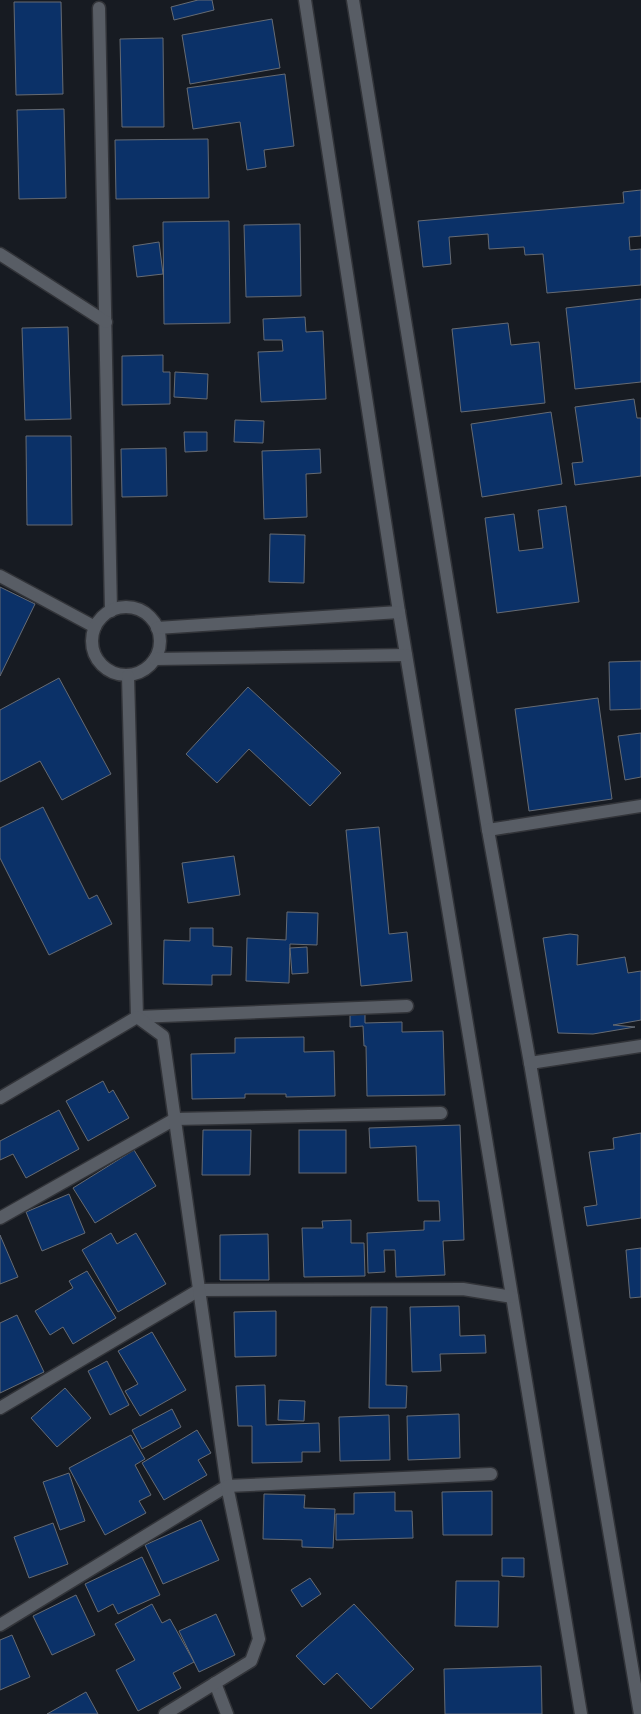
<svg xmlns="http://www.w3.org/2000/svg" width="641" height="1714" font-family="Inter,sans-serif">
  <style>
    .building { fill: #0b3168; stroke: #666b73 }
    .lines { fill: none; stroke-linecap: round; stroke-linejoin: round }
    .street-casing { stroke: #323439; stroke-width: 15 }
    .street { stroke: #585d65; stroke-width: 12 }
  </style>
  <rect width="100%" height="100%" fill="#171b22"/>
  <g class="building">
    <polygon points="198,0 212,0 214,10 174,20 171,7"/>
    <polygon points="14,2 61,2 63,94 16,95"/>
    <polygon points="272,19 280,68 190,84 182,35"/>
    <polygon points="163,38 164,127 122,127 120,39"/>
    <polygon points="285,74 294,146 264,150 266,167 247,170 240,122 193,129 187,88"/>
    <polygon points="64,109 66,198 19,199 17,110"/>
    <polygon points="208,139 209,198 116,199 115,140"/>
    <polygon points="641,190 641,236 629,237 630,250 641,249 641,285 547,293 543,254 525,255 524,247 489,249 488,234 449,237 451,264 423,267 418,221 624,203 623,192"/>
    <polygon points="229,221 230,323 164,324 163,222"/>
    <polygon points="300,224 301,296 246,297 244,225"/>
    <polygon points="159,242 163,274 137,277 133,246"/>
    <polygon points="641,299 641,382 575,389 566,308"/>
    <polygon points="305,317 306,332 323,331 326,399 261,402 258,352 283,351 282,340 264,340 263,319"/>
    <polygon points="508,323 511,345 539,342 545,403 461,412 452,329"/>
    <polygon points="68,327 71,419 25,420 22,328"/>
    <polygon points="163,355 163,372 170,372 170,404 122,405 122,356"/>
    <polygon points="175,372 208,374 207,399 174,397"/>
    <polygon points="634,399 637,418 641,418 641,476 575,485 572,463 583,462 575,407"/>
    <polygon points="551,412 562,484 482,497 471,424"/>
    <polygon points="235,420 264,421 263,443 234,442"/>
    <polygon points="184,432 207,432 207,451 185,452"/>
    <polygon points="26,436 71,436 72,525 27,525"/>
    <polygon points="166,448 167,496 122,497 121,449"/>
    <polygon points="320,449 321,473 306,474 307,517 264,519 262,451"/>
    <polygon points="566,506 579,602 497,613 485,518 514,514 519,551 543,548 538,510"/>
    <polygon points="270,534 305,535 304,583 269,582"/>
    <polygon points="0,587 35,604 0,676"/>
    <polygon points="641,661 641,709 610,710 609,662"/>
    <polygon points="59,678 111,774 62,800 40,761 0,782 0,710"/>
    <polygon points="248,687 341,773 310,806 249,749 217,783 186,754"/>
    <polygon points="598,698 612,799 529,811 515,709"/>
    <polygon points="641,733 641,777 625,780 618,736"/>
    <polygon points="43,807 89,899 97,895 112,924 49,955 0,858 0,828"/>
    <polygon points="379,827 389,934 407,932 412,981 361,986 346,830"/>
    <polygon points="234,856 240,895 188,903 182,863"/>
    <polygon points="287,912 318,913 317,945 290,944 289,983 246,981 247,938 286,940"/>
    <polygon points="190,928 213,928 213,946 232,947 231,975 212,975 212,985 163,984 164,940 190,941"/>
    <polygon points="570,934 578,935 577,965 625,957 628,973 641,971 641,1020 613,1025 635,1027 593,1034 558,1033 543,938"/>
    <polygon points="307,947 308,973 292,974 290,948"/>
    <polygon points="365,1014 365,1023 402,1022 402,1032 443,1031 445,1095 367,1096 366,1046 364,1046 363,1026 350,1027 350,1015"/>
    <polygon points="304,1037 304,1052 334,1051 335,1096 286,1097 286,1094 245,1094 245,1098 192,1099 191,1054 235,1053 235,1038"/>
    <polygon points="103,1081 109,1093 113,1090 129,1118 88,1141 66,1101"/>
    <polygon points="59,1110 79,1149 26,1178 13,1154 0,1160 0,1141"/>
    <polygon points="460,1125 464,1240 443,1241 445,1275 396,1277 395,1250 384,1250 385,1272 368,1273 367,1233 424,1230 424,1221 440,1221 439,1201 418,1201 416,1146 370,1148 369,1128"/>
    <polygon points="203,1130 251,1130 250,1175 202,1175"/>
    <rect x="299" y="1130" width="47" height="43"/>
    <polygon points="641,1133 641,1218 587,1226 584,1207 597,1205 589,1152 614,1149 613,1138"/>
    <polygon points="134,1150 156,1186 95,1223 73,1188"/>
    <polygon points="69,1194 85,1233 42,1251 26,1212"/>
    <polygon points="351,1220 351,1243 364,1243 365,1276 304,1277 302,1228 323,1228 322,1221"/>
    <polygon points="111,1233 117,1244 136,1233 166,1284 118,1312 82,1250"/>
    <polygon points="268,1234 269,1280 220,1280 220,1235"/>
    <polygon points="0,1235 18,1277 0,1284"/>
    <polygon points="641,1248 641,1297 630,1298 626,1250"/>
    <polygon points="87,1271 116,1318 73,1344 63,1327 50,1335 35,1311 73,1288 69,1281"/>
    <polygon points="459,1306 460,1336 485,1335 486,1353 440,1354 441,1371 412,1372 410,1307"/>
    <polygon points="371,1307 387,1307 386,1385 407,1386 406,1408 369,1408"/>
    <polygon points="276,1311 276,1356 235,1357 234,1312"/>
    <polygon points="17,1315 44,1372 0,1393 0,1323"/>
    <polygon points="152,1332 186,1390 140,1416 125,1391 138,1384 118,1351"/>
    <polygon points="107,1361 129,1405 110,1415 88,1371"/>
    <polygon points="265,1385 266,1425 319,1423 320,1452 302,1452 302,1462 252,1463 252,1426 238,1426 236,1386"/>
    <polygon points="65,1388 91,1418 57,1447 31,1418"/>
    <polygon points="279,1400 305,1401 304,1421 278,1420"/>
    <polygon points="172,1409 181,1427 142,1449 132,1430"/>
    <polygon points="459,1414 460,1458 408,1460 407,1416"/>
    <polygon points="389,1415 390,1460 340,1461 339,1417"/>
    <polygon points="197,1430 211,1453 198,1460 207,1475 164,1500 142,1463"/>
    <polygon points="131,1435 145,1459 135,1465 151,1495 139,1501 146,1513 105,1535 69,1468"/>
    <polygon points="69,1473 85,1521 60,1530 43,1482"/>
    <polygon points="492,1491 492,1535 443,1535 442,1492"/>
    <polygon points="395,1492 395,1511 412,1511 413,1538 336,1540 336,1514 354,1514 354,1493"/>
    <polygon points="264,1494 305,1495 304,1508 335,1509 333,1548 302,1547 302,1540 263,1539"/>
    <polygon points="201,1520 219,1560 163,1584 145,1545"/>
    <polygon points="53,1523 68,1564 29,1578 14,1537"/>
    <polygon points="142,1557 160,1595 118,1614 113,1604 98,1612 85,1584"/>
    <polygon points="502,1558 524,1558 524,1577 502,1576"/>
    <polygon points="310,1578 321,1594 302,1607 291,1590"/>
    <polygon points="456,1581 499,1581 498,1627 455,1626"/>
    <polygon points="76,1595 95,1635 52,1655 33,1616"/>
    <polygon points="152,1604 162,1623 170,1619 194,1662 173,1673 181,1688 138,1711 116,1670 135,1660 115,1624"/>
    <polygon points="354,1604 414,1669 371,1709 337,1673 324,1685 296,1656"/>
    <polygon points="216,1614 235,1655 199,1672 179,1631"/>
    <polygon points="12,1635 30,1677 0,1690 0,1640"/>
    <polygon points="541,1666 542,1714 445,1714 444,1669"/>
    <polygon points="86,1692 98,1714 47,1714"/>
  </g>
  <g class="lines">
    <defs>
      <g id="street">
        <polyline points="305,0 399,612 581,1714"/>
        <polyline points="353,0 488,830 530,1063 640,1714"/>
        <polyline points="99,8 111,611"/>
        <polyline points="0,254 106,322"/>
        <polyline points="0,576 95,627"/>
        <circle cx="126" cy="641" r="34"/>
        <polyline points="157,628 399,612"/>
        <polyline points="155,659 406,655"/>
        <polyline points="488,830 641,806"/>
        <polyline points="137,1017 407,1006"/>
        <polyline points="530,1063 641,1046"/>
        <polyline points="0,1098 137,1017 128,676"/>
        <polyline points="0,1218 175,1119 441,1113"/>
        <polyline points="0,1408 199,1290 463,1289 512,1297"/>
        <polyline points="0,1625 227,1486 163,1036 137,1017"/>
        <polyline points="215,1683 227,1714"/>
        <polyline points="165,1714 251,1661 259,1639 227,1486 491,1474"/>
      </g>
    </defs>
    <use href="#street" class="street-casing"/>
    <use href="#street" class="street"/>
  </g>
</svg>
